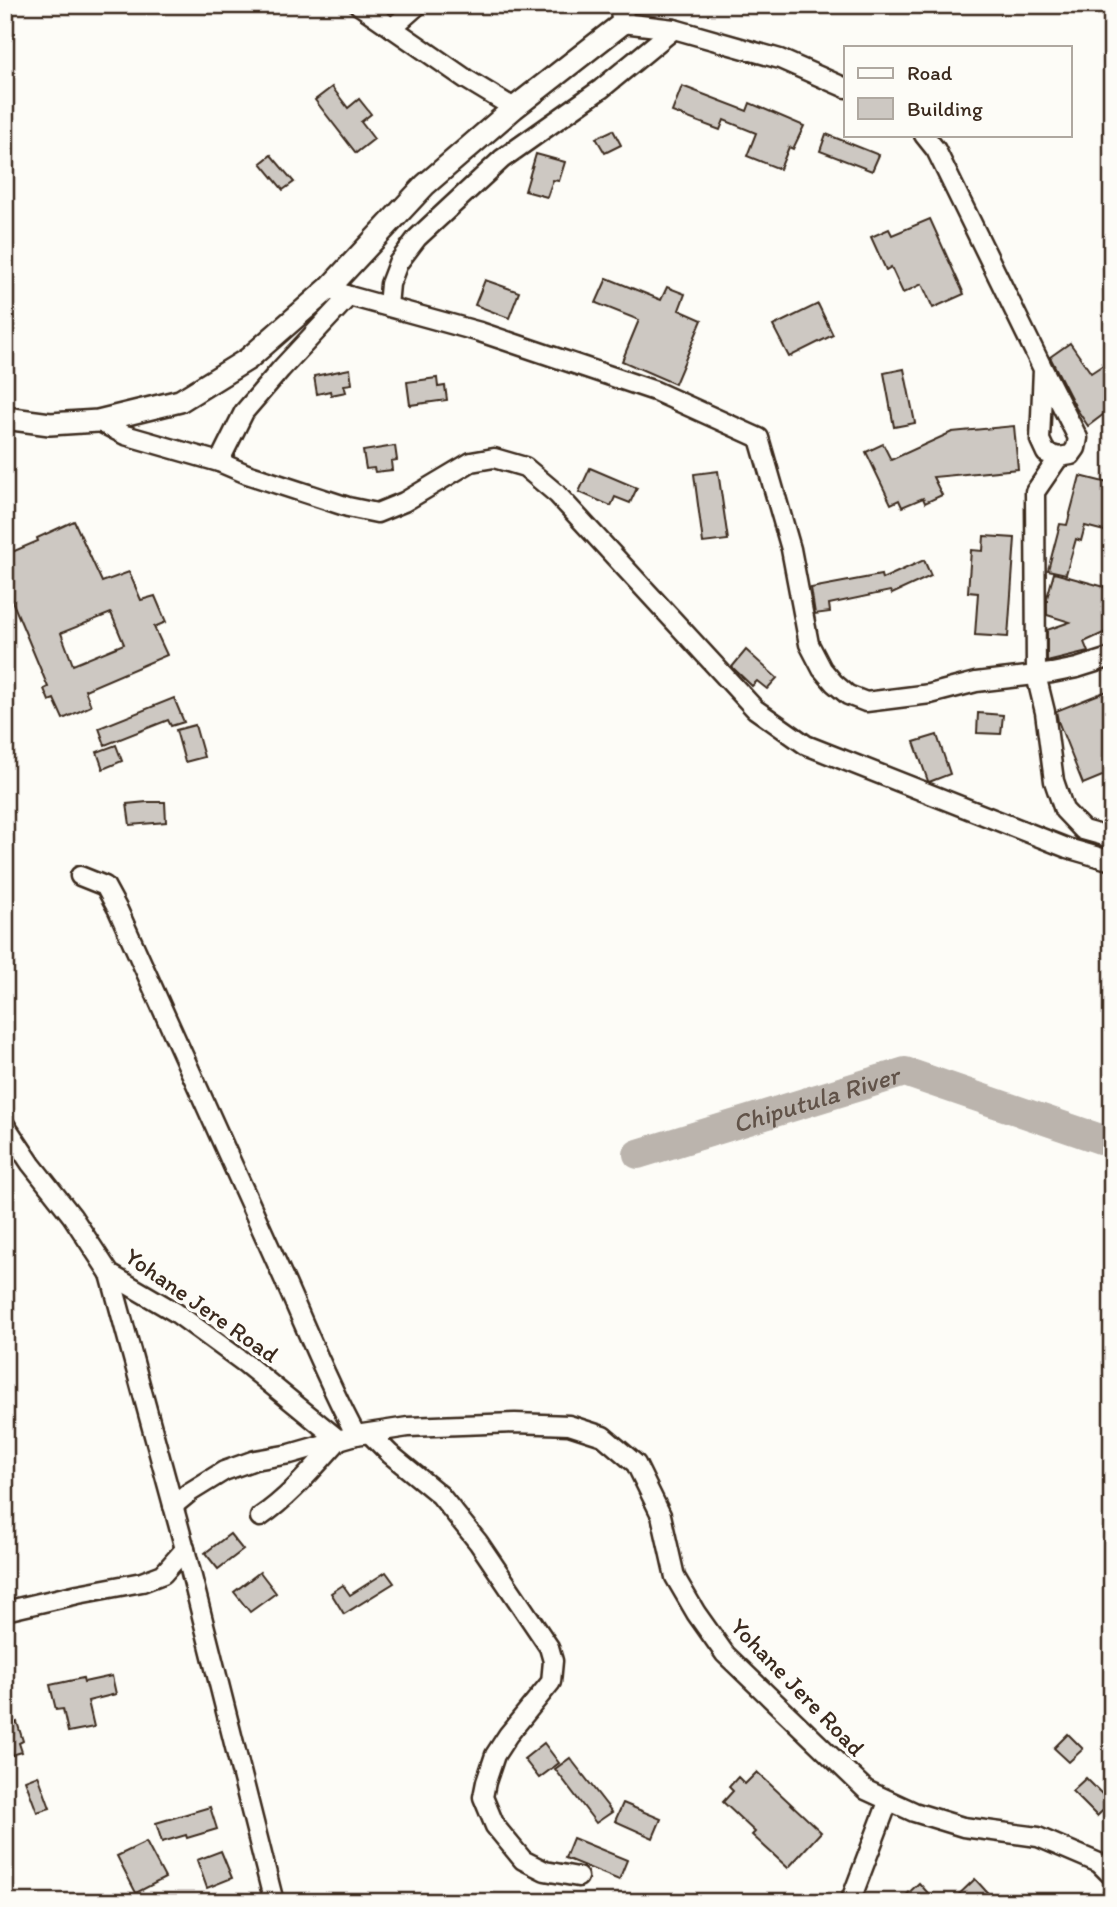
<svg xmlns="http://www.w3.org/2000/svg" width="1117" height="1907" font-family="Itim,sans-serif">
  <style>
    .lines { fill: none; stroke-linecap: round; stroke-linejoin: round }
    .river { stroke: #bbb4ad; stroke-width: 30 }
    .building { fill: #cdc8c2; stroke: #3b2a1e; stroke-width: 2; fill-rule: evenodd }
    .minor-casing { stroke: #3b2a1e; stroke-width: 23 }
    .tertiary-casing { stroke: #3b2a1e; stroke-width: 26 }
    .minor { stroke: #fdfcf7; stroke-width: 18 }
    .tertiary { stroke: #fdfcf7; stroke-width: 21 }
    .labels { text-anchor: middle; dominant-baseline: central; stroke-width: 7; stroke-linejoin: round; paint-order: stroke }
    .street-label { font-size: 24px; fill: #3b2a1e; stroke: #fdfcf7 }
    .water-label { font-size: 26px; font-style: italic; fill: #615349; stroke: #fdfcf7 }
  </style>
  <rect width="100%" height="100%" fill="#fdfcf7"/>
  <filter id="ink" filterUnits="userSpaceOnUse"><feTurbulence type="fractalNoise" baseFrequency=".0143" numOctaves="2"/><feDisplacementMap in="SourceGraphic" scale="14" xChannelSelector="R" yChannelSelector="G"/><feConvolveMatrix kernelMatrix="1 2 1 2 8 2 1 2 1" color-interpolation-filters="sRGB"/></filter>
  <g filter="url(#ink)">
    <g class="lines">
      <path class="river" id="s1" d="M638 1154 905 1072 1112 1143"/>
    </g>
    <g class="building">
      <polygon points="682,86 747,111 750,103 804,126 793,149 789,147 780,169 747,156 756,133 724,120 720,130 672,112"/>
      <polygon points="332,87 348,108 359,99 371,114 361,122 374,139 356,153 315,100"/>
      <polygon points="613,130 621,145 605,153 596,138"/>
      <polygon points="826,134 879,155 872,171 820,151"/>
      <polygon points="536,154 565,162 559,181 553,180 547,197 525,191"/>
      <polygon points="271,155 294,182 283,190 261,163"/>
      <polygon points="930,219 964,294 933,308 922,284 903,293 891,267 886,270 871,237 889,229 892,235"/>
      <polygon points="607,278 661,300 667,287 685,294 679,310 702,320 675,384 622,361 639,320 596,303"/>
      <polygon points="485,280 519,292 509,318 475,305"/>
      <polygon points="818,304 833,335 789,357 773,326"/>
      <polygon points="1070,343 1091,373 1112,359 1112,408 1088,426 1076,408 1050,357"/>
      <polygon points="350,369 352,384 344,385 346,392 331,395 330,391 317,394 314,376"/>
      <polygon points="904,369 915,423 894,427 884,373"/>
      <polygon points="437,378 438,387 445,386 447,400 410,405 407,382"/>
      <polygon points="1014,426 1018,469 933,477 942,495 925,503 923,498 902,507 899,500 891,504 866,452 883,444 891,460 952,432"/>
      <polygon points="395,446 397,460 391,461 392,470 375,472 374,468 366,469 363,451"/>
      <polygon points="590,468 637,488 630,503 615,497 611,506 579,492"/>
      <polygon points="718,471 728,540 703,543 694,474"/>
      <polygon points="1080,476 1112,484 1112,533 1085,526 1081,541 1076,539 1066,574 1048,570 1060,524 1067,525"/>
      <path d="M74 521 102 582 129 572 141 600 155 596 166 622 154 627 167 655 85 690 91 706 63 719 54 699 49 701 44 689 48 687 5 584V555L38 541 37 538ZM111 613 124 644 73 665 61 633Z"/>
      <polygon points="984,536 1015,538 1008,637 975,635 978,593 968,592 971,550 983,551"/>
      <polygon points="924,560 931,576 892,594 890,591 829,604 830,612 815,614 811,588 881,575 882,579"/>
      <polygon points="1054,573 1112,589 1112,629 1084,642 1088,652 1047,662 1047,630 1070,622 1047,615 1047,598"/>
      <polygon points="746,650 777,678 767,689 757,681 752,686 732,667"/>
      <polygon points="1112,689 1112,772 1083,784 1058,721 1056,711"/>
      <polygon points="174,698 184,722 171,726 168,720 105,745 99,728"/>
      <polygon points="978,713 1003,715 1001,734 977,733"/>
      <polygon points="195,725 204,757 185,762 176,730"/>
      <polygon points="937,735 950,774 929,782 928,781 914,742"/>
      <polygon points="116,745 122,761 103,769 97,752"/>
      <polygon points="147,802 165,802 166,822 130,825 127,804"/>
      <polygon points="230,1534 243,1550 218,1569 205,1553"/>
      <polygon points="260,1572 276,1593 250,1612 234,1592"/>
      <polygon points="386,1572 394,1583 344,1614 331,1593 343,1585 350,1595"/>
      <polygon points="112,1676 116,1694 88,1701 94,1727 68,1732 63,1709 56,1710 50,1685 83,1678 84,1682"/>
      <polygon points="8,1709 13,1724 17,1722 23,1741 19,1743 22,1752 5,1757 5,1710"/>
      <polygon points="1068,1734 1083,1749 1069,1762 1054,1748"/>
      <polygon points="544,1743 559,1763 539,1778 524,1759"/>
      <polygon points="570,1758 612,1812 596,1823 555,1769"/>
      <polygon points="757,1772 821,1832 788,1868 752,1835 755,1832 723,1802 733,1791 729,1787 738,1777 745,1784"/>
      <polygon points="38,1775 50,1808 37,1812 25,1780"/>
      <polygon points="1086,1778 1111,1803 1097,1816 1072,1791"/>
      <polygon points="623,1803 661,1819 653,1838 615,1821"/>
      <polygon points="210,1807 217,1829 187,1838 186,1835 162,1842 156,1823"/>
      <polygon points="573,1838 627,1860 619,1880 565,1858"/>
      <polygon points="146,1842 165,1878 136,1893 117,1856"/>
      <polygon points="221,1851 232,1878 207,1888 197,1860"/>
      <polygon points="975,1879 996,1902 951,1902"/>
      <polygon points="919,1883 936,1902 899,1902"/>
    </g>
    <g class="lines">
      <defs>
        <g id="minor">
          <polyline points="359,5 466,79 514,108"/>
          <polyline points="623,23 674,29 780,59 846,88"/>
          <polyline points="392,28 418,5"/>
          <polyline points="924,135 936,150 1043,369 1040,440 1046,453 1059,457 1071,455 1076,448 1078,438 1043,369"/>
          <polyline points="329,288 349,296 480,332 655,391 759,438 791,549 809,644 822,669 834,683 848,695 866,702 930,694 976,682 1052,673 1077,668 1112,657"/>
          <polyline points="388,306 390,284 398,263 417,238 502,159 601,89 674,29"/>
          <polyline points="98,421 125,435 219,462 247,474 348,507 377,513 404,502 471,462 494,458 525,467 557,494 755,709 806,745 1067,848 1112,861"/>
          <polyline points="1059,457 1035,492 1036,675 1045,712 1054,781 1064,810 1083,830 1112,838"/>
          <polyline points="219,462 244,412 281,369 349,296"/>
          <path d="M80 876 105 886 118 910C172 1030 225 1150 280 1270 305 1325 327 1382 356 1435"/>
          <path d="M5 1125 31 1164 72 1216 110 1274 175 1312 246 1364 339 1440C314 1467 291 1496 260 1517"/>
          <polyline points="110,1274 185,1549 274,1902"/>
          <polyline points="370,1434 390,1454 440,1495 478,1542 549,1647 553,1661 551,1682 508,1735 495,1755 486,1782 483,1797 495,1826 523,1860 545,1871 578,1877"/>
          <polyline points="173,1506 190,1492 224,1471 255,1460 290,1454 356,1435 408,1427 515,1423 569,1425 603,1436 636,1464 661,1515 675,1577 696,1613 725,1654 866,1790 914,1812 963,1827 1038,1837 1099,1863 1112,1876"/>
          <polyline points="5,1611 78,1594 142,1582 163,1574 185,1549"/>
          <polyline points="850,1902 888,1802"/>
        </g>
        <polyline id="tertiary" points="5,418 50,424 98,421 180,401 248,359 329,288 425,185 514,108 623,23 621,5"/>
      </defs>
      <use href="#minor" class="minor-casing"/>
      <use href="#tertiary" class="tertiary-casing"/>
      <use href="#minor" class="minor"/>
      <use href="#tertiary" class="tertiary"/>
    </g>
  </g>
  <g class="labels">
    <g class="street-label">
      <text transform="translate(202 1305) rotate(35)">Yohane Jere Road</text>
      <text transform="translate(798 1687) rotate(46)">Yohane Jere Road</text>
    </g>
    <g class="water-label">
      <text stroke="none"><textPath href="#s1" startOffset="186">Chiputula River</textPath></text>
    </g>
  </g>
  <rect width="1117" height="1907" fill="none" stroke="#fdfcf7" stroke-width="28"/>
  <rect x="14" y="14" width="1089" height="1879" fill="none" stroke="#3b2a1e" stroke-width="2.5" filter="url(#ink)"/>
  <rect x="844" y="46" width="228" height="91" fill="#fdfcf7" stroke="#afa8a0" stroke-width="2"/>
  <rect x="858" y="68" width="35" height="10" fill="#fdfcf7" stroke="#afa8a0" stroke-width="2"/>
  <text x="907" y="80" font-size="21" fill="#3b2a1e">Road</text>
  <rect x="858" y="98" width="35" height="21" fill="#cdc8c2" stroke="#afa8a0" stroke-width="2"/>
  <text x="907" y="116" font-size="21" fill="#3b2a1e">Building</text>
</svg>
